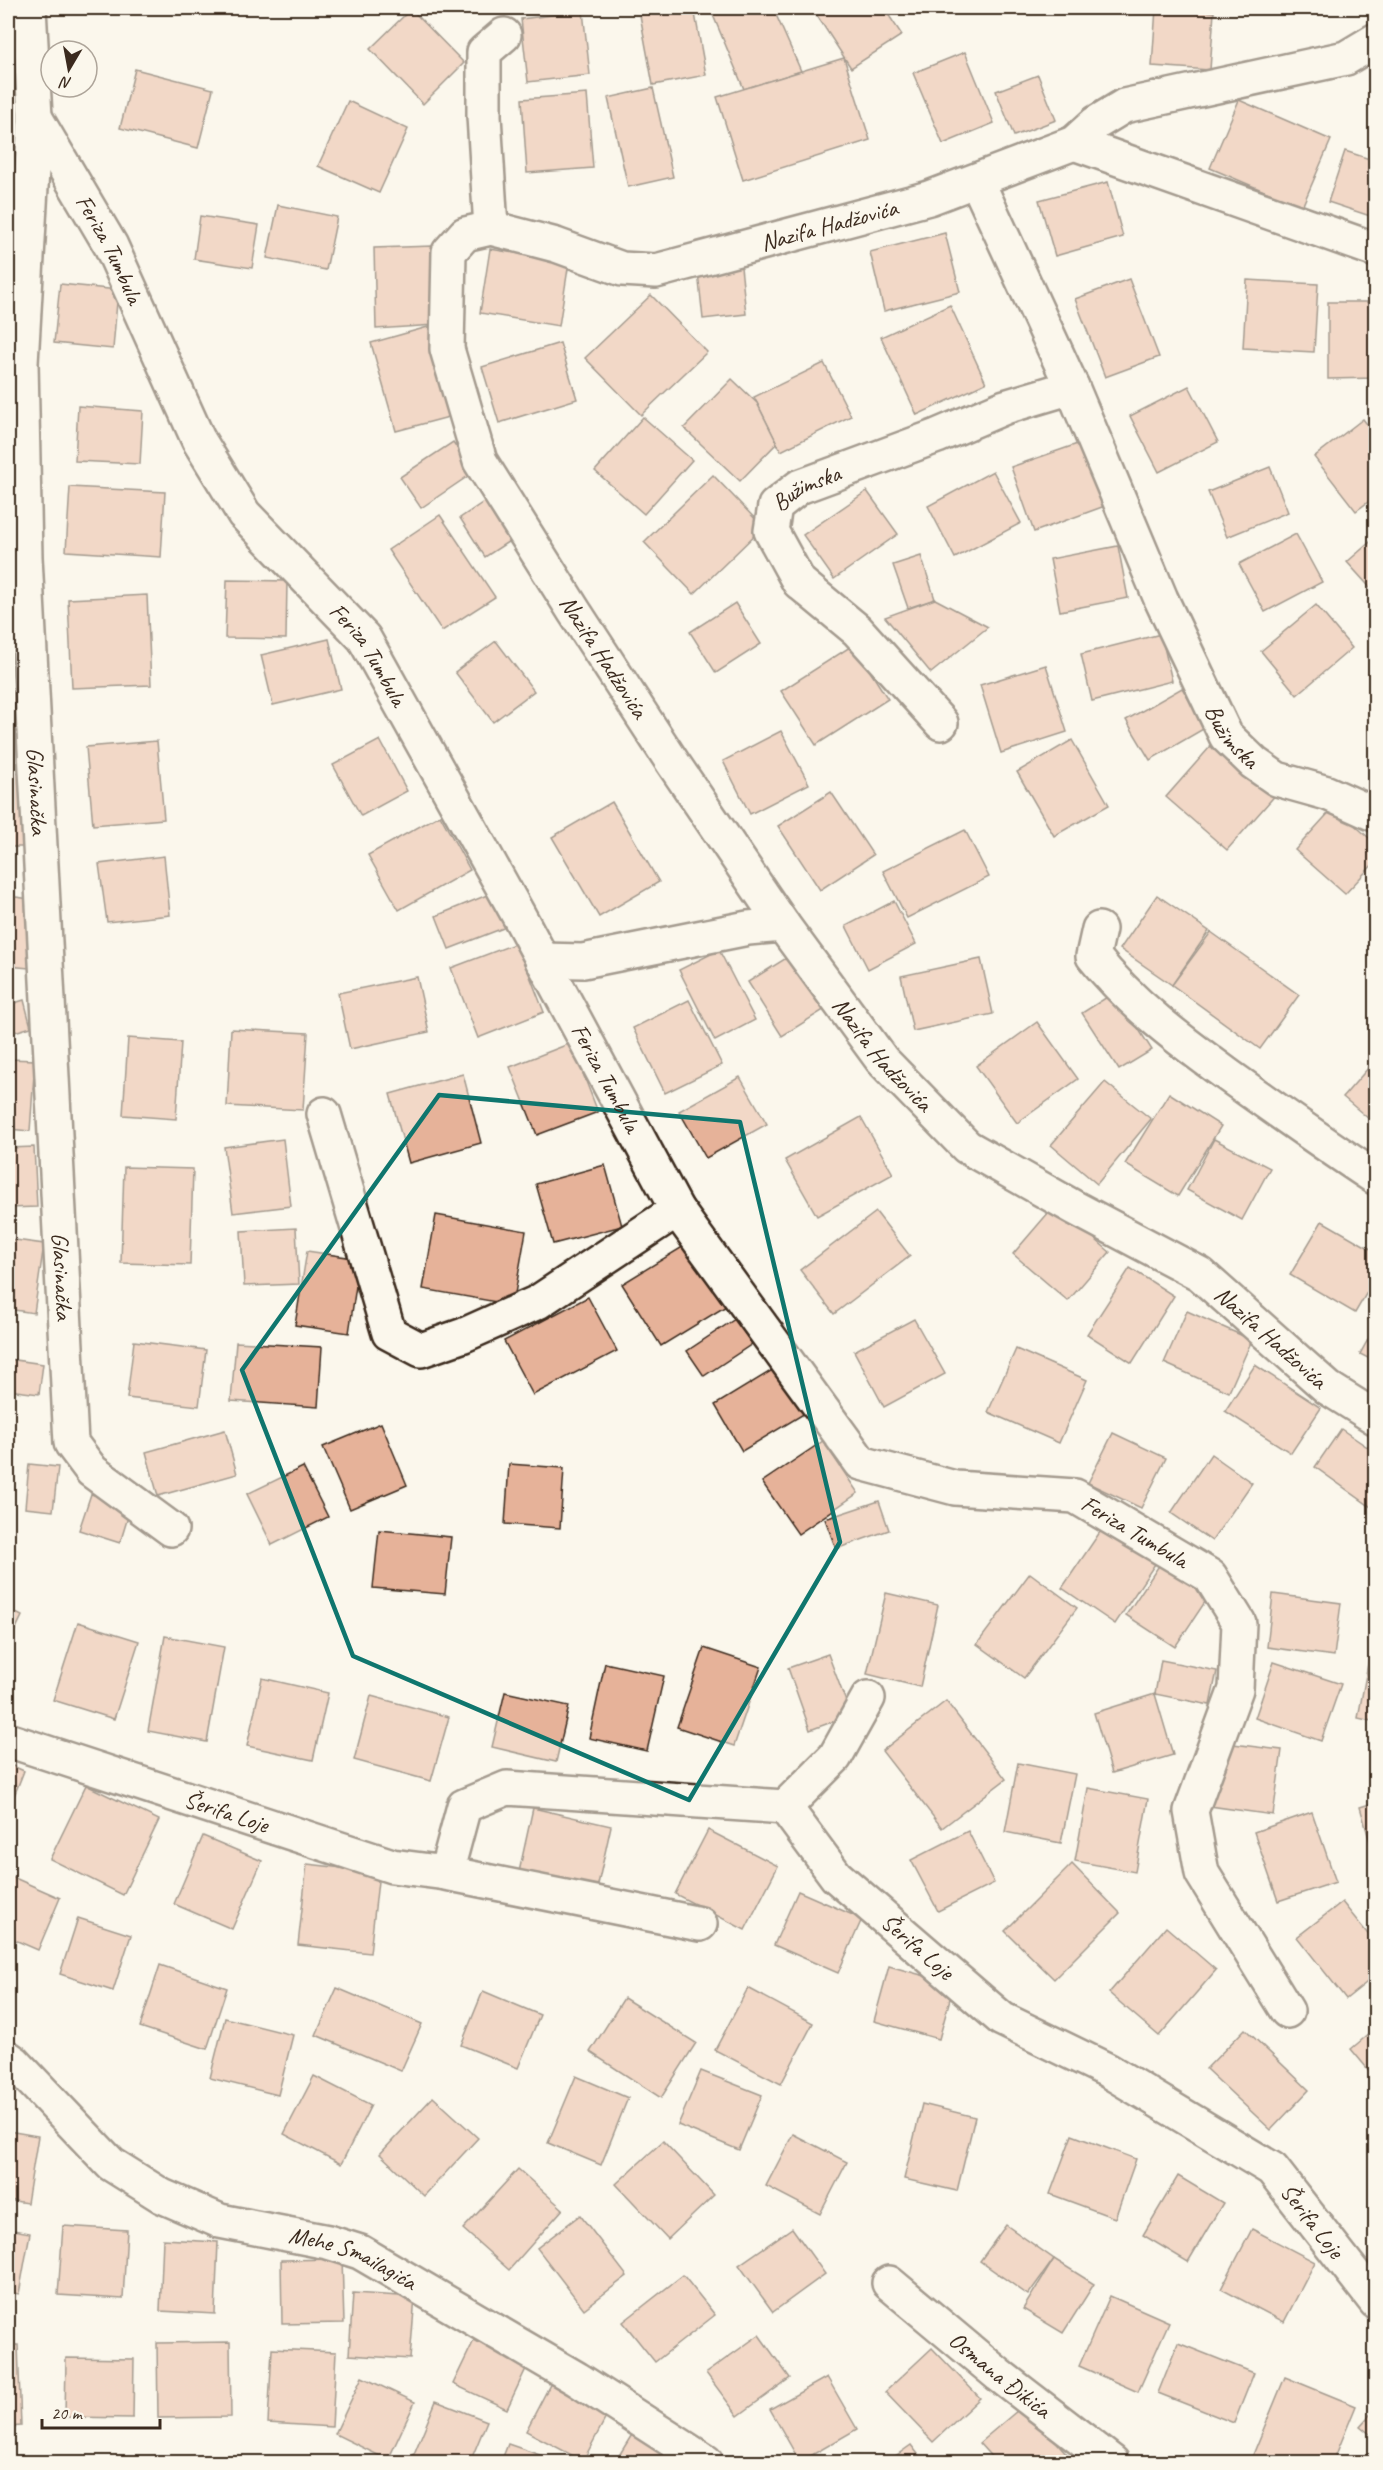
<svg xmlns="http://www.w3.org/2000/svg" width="1383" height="2470" font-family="Caveat,sans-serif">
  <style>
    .building { fill: #e6b299; stroke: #3b2a1e; stroke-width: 1.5 }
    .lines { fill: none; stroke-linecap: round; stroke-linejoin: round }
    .minor-casing { stroke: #3b2a1e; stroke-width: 38 }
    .minor { stroke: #fbf7ec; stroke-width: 33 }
    .marked { fill: none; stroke: #0f766e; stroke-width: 4.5; stroke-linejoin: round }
    .labels { text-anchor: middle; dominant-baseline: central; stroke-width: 4.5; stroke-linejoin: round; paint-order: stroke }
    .street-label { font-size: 24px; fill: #3b2a1e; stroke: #fbf7ec }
  </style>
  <rect width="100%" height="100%" fill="#fbf7ec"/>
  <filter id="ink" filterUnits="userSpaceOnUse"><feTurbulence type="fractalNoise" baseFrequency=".0167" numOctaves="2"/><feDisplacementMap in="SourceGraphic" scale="12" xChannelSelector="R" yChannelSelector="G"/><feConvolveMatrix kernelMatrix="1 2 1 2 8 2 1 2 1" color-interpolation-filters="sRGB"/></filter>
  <g filter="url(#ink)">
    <g class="building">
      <polygon points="682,8 694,8 706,75 653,85 640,15"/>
      <polygon points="710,8 773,8 801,71 744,89"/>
      <polygon points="820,8 884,8 902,35 851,68 814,11"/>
      <polygon points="1156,8 1214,12 1210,70 1152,66"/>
      <polygon points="411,9 464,63 423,104 370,49"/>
      <polygon points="583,11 590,75 528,82 521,19"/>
      <polygon points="965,52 994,123 943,144 913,73"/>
      <polygon points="844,58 870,140 743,180 717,97"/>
      <polygon points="135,69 213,89 198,148 120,128"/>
      <polygon points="1038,75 1056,120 1014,136 996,91"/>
      <polygon points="653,88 673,177 628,187 608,98"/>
      <polygon points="587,94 593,168 527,173 522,99"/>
      <polygon points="1239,100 1331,140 1302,207 1210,168"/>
      <polygon points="348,101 408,129 379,193 318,166"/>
      <polygon points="1345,151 1376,161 1376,218 1328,202"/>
      <polygon points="1108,182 1123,237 1055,256 1039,200"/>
      <polygon points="278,205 337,217 326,270 267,258"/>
      <polygon points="11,211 17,259 8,260 8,212"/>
      <polygon points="200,216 259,225 252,268 194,259"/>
      <polygon points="945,233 960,292 884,311 870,252"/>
      <polygon points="432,246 435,325 376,329 374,248"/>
      <polygon points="490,249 569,262 559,326 480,313"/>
      <polygon points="741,267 746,314 703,319 698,272"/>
      <polygon points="1129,279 1159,357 1105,377 1075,299"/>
      <polygon points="1247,280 1318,284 1314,352 1243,348"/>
      <polygon points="60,284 118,290 113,349 54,343"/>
      <polygon points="651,295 707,352 641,415 585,358"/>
      <polygon points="1328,302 1376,302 1376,378 1328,379"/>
      <polygon points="950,305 986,383 917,415 881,337"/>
      <polygon points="435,325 460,414 396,431 371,343"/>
      <polygon points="560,343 577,399 499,423 482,367"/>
      <polygon points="824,363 851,416 781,451 754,397"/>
      <polygon points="732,379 757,403 777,443 740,481 684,428"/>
      <polygon points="1189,386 1218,442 1159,472 1130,416"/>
      <polygon points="78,406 143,411 140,464 75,461"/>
      <polygon points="643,417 692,460 644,514 595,471"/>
      <polygon points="1363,419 1376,436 1376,496 1356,511 1314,457"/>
      <polygon points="1089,440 1113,503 1034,532 1011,467"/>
      <polygon points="453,442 474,472 421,508 400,477"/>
      <polygon points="1270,467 1288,512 1227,537 1208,492"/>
      <polygon points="993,471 1021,523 955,558 928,506"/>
      <polygon points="713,475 763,527 694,594 644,542"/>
      <polygon points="70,487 165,492 161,557 66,551"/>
      <polygon points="867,491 898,534 834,579 803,535"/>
      <polygon points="491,497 517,536 485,557 460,518"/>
      <polygon points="440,515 495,597 442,631 388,550"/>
      <polygon points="1296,534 1322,582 1265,612 1239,564"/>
      <polygon points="1376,537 1376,594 1347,562"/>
      <polygon points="1118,546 1128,598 1060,611 1050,559"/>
      <polygon points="921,556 935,599 908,608 893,565"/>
      <polygon points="227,580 287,581 286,639 225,638"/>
      <polygon points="8,583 12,584 8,658"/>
      <polygon points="147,595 151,685 72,688 68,599"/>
      <polygon points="935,599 988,627 931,673 885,617"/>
      <polygon points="735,603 761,644 716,673 690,632"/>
      <polygon points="1316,605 1352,648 1297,695 1261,651"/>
      <polygon points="1161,634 1172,681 1092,701 1081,654"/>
      <polygon points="329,639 341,689 273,705 261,655"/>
      <polygon points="496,641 534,691 493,722 455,672"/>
      <polygon points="853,645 888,699 816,745 781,691"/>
      <polygon points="1046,665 1067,732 1001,753 980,685"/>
      <polygon points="1182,688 1205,728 1150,760 1126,720"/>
      <polygon points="8,689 15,690 11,750 8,749"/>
      <polygon points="781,731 809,784 750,814 723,761"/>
      <polygon points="1217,739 1278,792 1227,850 1166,797"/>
      <polygon points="380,740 407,791 361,816 333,765"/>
      <polygon points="1072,740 1109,805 1054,836 1017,772"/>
      <polygon points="157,741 164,819 93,825 86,747"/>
      <polygon points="8,773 23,773 24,847 8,847"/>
      <polygon points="831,792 873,855 820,890 778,826"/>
      <polygon points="612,802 659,882 599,917 552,837"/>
      <polygon points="1334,807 1376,844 1376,861 1345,894 1295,850"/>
      <polygon points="440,815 470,870 399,910 368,855"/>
      <polygon points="965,830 989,877 907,918 883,871"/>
      <polygon points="164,856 170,915 107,922 99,864"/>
      <polygon points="492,893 506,927 449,949 436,916"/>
      <polygon points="1157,895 1209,931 1172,985 1120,949"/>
      <polygon points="8,896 38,900 29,968 8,966"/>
      <polygon points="894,901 916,944 868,969 846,926"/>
      <polygon points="1211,932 1299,995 1260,1049 1172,985"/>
      <polygon points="517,943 544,1012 478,1038 451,968"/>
      <polygon points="719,950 755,1020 715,1041 679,970"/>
      <polygon points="796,952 830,1006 782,1036 748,982"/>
      <polygon points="981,959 993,1014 913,1031 901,976"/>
      <polygon points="417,977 429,1032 350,1049 338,993"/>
      <polygon points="1115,992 1152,1050 1119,1070 1082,1013"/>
      <polygon points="24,1000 31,1027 8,1034 8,1005"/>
      <polygon points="689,1000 722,1065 665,1093 633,1028"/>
      <polygon points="1037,1022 1078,1079 1017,1123 976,1066"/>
      <polygon points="231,1029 308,1033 303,1110 227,1106"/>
      <polygon points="128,1038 181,1042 176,1119 123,1115"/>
      <polygon points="571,1043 598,1112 537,1135 510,1067"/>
      <polygon points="8,1059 35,1060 30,1131 8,1129"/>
      <polygon points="1376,1059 1376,1125 1343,1097"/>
      <polygon points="463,1074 481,1143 409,1163 390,1094"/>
      <polygon points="740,1077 767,1124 706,1158 679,1111"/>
      <polygon points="1105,1082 1151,1119 1097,1184 1051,1145"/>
      <polygon points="1169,1093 1221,1126 1178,1196 1125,1164"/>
      <polygon points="861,1117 893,1174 817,1216 785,1160"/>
      <polygon points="283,1139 291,1206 233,1213 224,1147"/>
      <polygon points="1214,1139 1270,1168 1242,1220 1187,1190"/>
      <polygon points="34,1147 37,1207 8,1208 8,1148"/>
      <polygon points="605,1165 622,1226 553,1244 536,1184"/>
      <polygon points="124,1167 193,1169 190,1265 121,1263"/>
      <polygon points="1055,1205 1110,1252 1068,1301 1013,1254"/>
      <polygon points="876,1212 910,1256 834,1314 800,1270"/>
      <polygon points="436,1215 526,1231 513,1305 423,1289"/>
      <polygon points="1322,1221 1376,1252 1376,1277 1355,1313 1290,1275"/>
      <polygon points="296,1228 299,1284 244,1286 241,1231"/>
      <polygon points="8,1239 44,1244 34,1313 8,1309"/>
      <polygon points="689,1243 728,1305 661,1346 622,1284"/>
      <polygon points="307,1251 360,1259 349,1333 295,1325"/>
      <polygon points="1130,1268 1174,1296 1132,1363 1087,1334"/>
      <polygon points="588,1297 617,1351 533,1395 504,1341"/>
      <polygon points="1187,1311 1252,1340 1229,1392 1164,1363"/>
      <polygon points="735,1319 752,1344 704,1376 687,1351"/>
      <polygon points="914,1319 945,1374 884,1407 854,1351"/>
      <polygon points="1376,1325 1376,1362 1360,1354"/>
      <polygon points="134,1341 206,1350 199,1406 127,1398"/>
      <polygon points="236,1342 322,1347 318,1407 231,1401"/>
      <polygon points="1016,1349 1087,1380 1059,1443 988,1412"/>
      <polygon points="8,1359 43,1364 39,1394 8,1390"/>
      <polygon points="1255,1365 1321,1408 1291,1453 1225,1411"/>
      <polygon points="779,1366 807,1412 742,1451 715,1405"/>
      <polygon points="381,1423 407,1485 350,1509 323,1447"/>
      <polygon points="1341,1429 1376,1453 1374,1509 1315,1467"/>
      <polygon points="225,1430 237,1474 158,1496 146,1452"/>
      <polygon points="1113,1433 1166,1458 1141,1508 1088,1483"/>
      <polygon points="823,1441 858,1493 798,1534 762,1482"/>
      <polygon points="1211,1454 1252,1483 1212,1541 1171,1513"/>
      <polygon points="29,1464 58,1467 53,1511 25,1508"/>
      <polygon points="509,1464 564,1468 560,1528 505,1524"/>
      <polygon points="303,1467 328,1517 272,1545 247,1494"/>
      <polygon points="91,1494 131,1507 120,1543 79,1530"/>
      <polygon points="879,1501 889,1530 836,1549 825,1519"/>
      <polygon points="1102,1529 1155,1564 1115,1624 1062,1588"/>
      <polygon points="379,1530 451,1537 445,1594 373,1588"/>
      <polygon points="1162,1561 1211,1593 1175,1647 1126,1615"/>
      <polygon points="1030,1573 1077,1608 1024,1678 977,1644"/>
      <polygon points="886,1593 938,1605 920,1687 867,1674"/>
      <polygon points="1273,1594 1341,1603 1334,1656 1267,1647"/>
      <polygon points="8,1609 22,1616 8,1645"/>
      <polygon points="78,1622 139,1641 114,1719 53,1700"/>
      <polygon points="165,1636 224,1647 207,1742 148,1731"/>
      <polygon points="704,1648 761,1667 734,1746 677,1727"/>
      <polygon points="828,1654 851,1715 810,1730 788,1668"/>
      <polygon points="1369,1658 1376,1659 1376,1722 1358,1718"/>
      <polygon points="1161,1660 1217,1671 1210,1705 1155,1694"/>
      <polygon points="1274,1662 1341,1684 1321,1741 1255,1718"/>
      <polygon points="605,1663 664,1676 647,1751 589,1738"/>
      <polygon points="262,1678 328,1693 313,1760 247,1746"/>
      <polygon points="505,1692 569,1706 556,1762 492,1747"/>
      <polygon points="1155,1694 1173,1755 1112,1773 1094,1713"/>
      <polygon points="371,1696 449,1717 431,1781 354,1760"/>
      <polygon points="946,1701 1006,1779 942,1828 882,1751"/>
      <polygon points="1217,1742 1282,1750 1273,1815 1210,1806"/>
      <polygon points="1018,1763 1075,1774 1061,1843 1005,1832"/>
      <polygon points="8,1764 24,1771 8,1811"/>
      <polygon points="86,1785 159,1820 123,1895 50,1859"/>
      <polygon points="1088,1788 1148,1799 1135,1872 1075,1861"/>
      <polygon points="1376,1802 1376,1863 1360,1807"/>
      <polygon points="533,1808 611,1826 597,1889 519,1872"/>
      <polygon points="1312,1812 1336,1882 1278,1901 1254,1832"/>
      <polygon points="708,1830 778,1866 745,1930 675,1894"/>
      <polygon points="968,1831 994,1883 938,1911 911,1860"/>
      <polygon points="203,1836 262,1861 232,1929 174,1904"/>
      <polygon points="307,1864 379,1872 370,1953 298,1945"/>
      <polygon points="1072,1864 1120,1913 1054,1979 1005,1931"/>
      <polygon points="8,1875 60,1898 38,1950 8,1937"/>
      <polygon points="798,1891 862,1919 838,1973 774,1945"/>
      <polygon points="1342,1902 1376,1944 1376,1975 1346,1999 1297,1937"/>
      <polygon points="78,1918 131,1935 113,1991 60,1974"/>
      <polygon points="1166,1927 1216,1970 1159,2036 1109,1993"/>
      <polygon points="160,1965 227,1988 207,2049 140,2027"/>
      <polygon points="889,1966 954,1984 939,2039 874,2021"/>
      <polygon points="337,1988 422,2024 401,2071 316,2035"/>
      <polygon points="748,1988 813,2023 781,2084 715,2050"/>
      <polygon points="483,1991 540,2015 518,2068 461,2045"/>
      <polygon points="624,1998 696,2043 661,2098 590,2052"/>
      <polygon points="225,2018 293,2035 278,2095 210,2078"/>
      <polygon points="1376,2028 1376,2079 1351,2049"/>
      <polygon points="1245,2029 1309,2090 1271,2130 1206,2069"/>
      <polygon points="701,2071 762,2095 739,2150 678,2125"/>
      <polygon points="314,2076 371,2105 341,2164 284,2134"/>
      <polygon points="576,2076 628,2098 601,2165 548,2143"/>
      <polygon points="433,2097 478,2138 424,2196 380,2154"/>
      <polygon points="922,2104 975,2117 957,2191 904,2179"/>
      <polygon points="8,2131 38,2136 27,2203 8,2200"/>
      <polygon points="793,2134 847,2162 820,2214 766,2186"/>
      <polygon points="1072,2135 1136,2159 1115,2218 1050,2194"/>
      <polygon points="663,2141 714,2195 668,2239 616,2184"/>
      <polygon points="518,2169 563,2209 509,2270 463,2229"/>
      <polygon points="1178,2176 1223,2203 1188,2262 1143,2235"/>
      <polygon points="580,2215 627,2276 584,2309 537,2248"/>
      <polygon points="1006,2225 1054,2259 1028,2295 980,2261"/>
      <polygon points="63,2226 127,2230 123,2299 58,2295"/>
      <polygon points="792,2228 825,2274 773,2312 739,2265"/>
      <polygon points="8,2229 30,2233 19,2294 8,2292"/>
      <polygon points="1252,2229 1315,2262 1284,2322 1221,2289"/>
      <polygon points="163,2239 218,2242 215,2314 160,2311"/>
      <polygon points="342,2259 344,2323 282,2324 281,2260"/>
      <polygon points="1054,2259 1094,2284 1063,2333 1023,2309"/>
      <polygon points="683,2275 715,2315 655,2362 623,2322"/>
      <polygon points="353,2293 415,2297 410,2359 349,2355"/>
      <polygon points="1110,2296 1169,2322 1138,2392 1079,2366"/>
      <polygon points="478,2332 531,2358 507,2409 453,2384"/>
      <polygon points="759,2335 790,2378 738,2416 706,2373"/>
      <polygon points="230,2342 231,2417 158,2418 157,2343"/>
      <polygon points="1178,2343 1254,2373 1234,2423 1158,2393"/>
      <polygon points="8,2345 18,2345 21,2426 8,2427"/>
      <polygon points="932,2348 980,2398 933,2442 885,2392"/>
      <polygon points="272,2349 336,2352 332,2427 268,2423"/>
      <polygon points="66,2358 134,2359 133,2418 65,2417"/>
      <polygon points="555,2375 612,2406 583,2461 526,2431"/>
      <polygon points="362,2377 415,2402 388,2460 335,2434"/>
      <polygon points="827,2377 857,2429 800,2462 770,2409"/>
      <polygon points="1285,2377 1356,2406 1333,2462 1250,2462"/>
      <polygon points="436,2401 487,2421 470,2462 411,2461"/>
      <polygon points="1024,2405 1074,2462 996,2462 979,2443"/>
      <polygon points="1376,2408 1376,2439 1360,2426"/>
      <polygon points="636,2428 693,2462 615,2462"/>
      <polygon points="508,2444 560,2462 501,2462"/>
      <polygon points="911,2445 924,2462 887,2462"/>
    </g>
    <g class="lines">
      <defs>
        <g id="minor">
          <path id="s1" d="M29 8 35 117 21 363 25 557 71 1443 92 1471 171 1529"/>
          <path id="s2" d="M1376 40 1346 58 1124 106 1096 123 1074 143 929 198 656 271 622 269 556 245 491 228 465 234 449 252 447 349 480 461 574 611 673 763 783 925 882 1060 967 1147 1075 1208 1200 1274 1328 1388 1376 1418"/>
          <path id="s3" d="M35 117 111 246 198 439 244 514 364 638 519 916 677 1210 861 1463 955 1488 1075 1496 1210 1576 1239 1623 1236 1689 1191 1811 1202 1873 1287 2011"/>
          <polyline points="1074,143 1376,250"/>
          <path id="s4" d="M977 181 1072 387 1161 599 1226 736 1254 763 1277 779 1327 793 1376 815"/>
          <polyline points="491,228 484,116 484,52 504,35"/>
          <path id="s5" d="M941 723 857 630 799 582 771 531 775 506 799 487 937 436 1005 407 1072 387"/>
          <path d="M1099 929 1093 956C1131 1004 1181 1041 1229 1076 1278 1111 1326 1145 1376 1178"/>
          <polyline points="542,960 583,961 748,928 783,925"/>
          <polyline points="324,1114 389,1333 421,1350 464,1335 538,1302 677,1210"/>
          <path id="s6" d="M8 1740 392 1866 446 1873 464 1806 507 1788 785 1807 836 1876 1002 2019 1107 2070 1272 2169 1376 2302"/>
          <polyline points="785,1807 835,1757 868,1698"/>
          <polyline points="446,1873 700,1924"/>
          <path id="s7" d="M8 2058 15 2063 111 2164 162 2196 220 2221 328 2242 360 2252 577 2379 706 2462"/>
          <path id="s8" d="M889 2283 999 2375 1112 2462"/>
        </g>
      </defs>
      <use href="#minor" class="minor-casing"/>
      <use href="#minor" class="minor"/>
    </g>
  </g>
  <path d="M0 0H1383V2470H0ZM439 1095 740 1122 840 1542 689 1800 353 1656 242 1370Z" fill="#fbf7ec" fill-opacity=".55" fill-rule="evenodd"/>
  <path class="marked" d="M439 1095 740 1122 840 1542 689 1800 353 1656 242 1370Z"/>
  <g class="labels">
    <g class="street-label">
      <text transform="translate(829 225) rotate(-15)">Nazifa Hadžovića</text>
      <text stroke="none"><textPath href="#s3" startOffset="152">Feriza Tumbula</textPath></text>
      <text stroke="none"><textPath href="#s5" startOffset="321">Bužimska</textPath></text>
      <text stroke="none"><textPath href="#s3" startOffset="638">Feriza Tumbula</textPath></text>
      <text stroke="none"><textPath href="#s2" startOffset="1430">Nazifa Hadžovića</textPath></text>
      <text stroke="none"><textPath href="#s4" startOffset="612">Bužimska</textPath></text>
      <text stroke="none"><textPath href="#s1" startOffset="784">Glasinačka</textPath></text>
      <text stroke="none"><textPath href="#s2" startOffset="1916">Nazifa Hadžovića</textPath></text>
      <text stroke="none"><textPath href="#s3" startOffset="1124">Feriza Tumbula</textPath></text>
      <text stroke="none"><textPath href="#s1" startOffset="1270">Glasinačka</textPath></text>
      <text stroke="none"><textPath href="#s2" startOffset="2402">Nazifa Hadžovića</textPath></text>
      <text stroke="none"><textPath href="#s3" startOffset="1874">Feriza Tumbula</textPath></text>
      <text stroke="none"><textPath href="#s6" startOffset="230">Šerifa Loje</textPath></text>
      <text stroke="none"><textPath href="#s6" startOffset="1047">Šerifa Loje</textPath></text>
      <text stroke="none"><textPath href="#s6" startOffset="1533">Šerifa Loje</textPath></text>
      <text stroke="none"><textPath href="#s7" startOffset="410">Mehe Smailagića</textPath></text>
      <text stroke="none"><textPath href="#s8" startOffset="144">Osmana Đikića</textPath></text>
    </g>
  </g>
  <rect width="1383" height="2470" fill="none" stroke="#fbf7ec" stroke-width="30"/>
  <rect x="15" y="15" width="1353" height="2440" fill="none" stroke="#3b2a1e" stroke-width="2" filter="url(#ink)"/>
  <g transform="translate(69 69) rotate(190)"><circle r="28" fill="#fbf7ec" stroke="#aea59a" stroke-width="1.5"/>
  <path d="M0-4.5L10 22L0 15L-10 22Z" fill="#3b2a1e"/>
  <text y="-9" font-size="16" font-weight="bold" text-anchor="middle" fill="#3b2a1e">N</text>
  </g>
  <path d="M42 2419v9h118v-9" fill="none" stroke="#3b2a1e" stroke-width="3"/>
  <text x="51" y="2419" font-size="18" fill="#3b2a1e" stroke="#fbf7ec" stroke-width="4.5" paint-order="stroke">20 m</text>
</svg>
